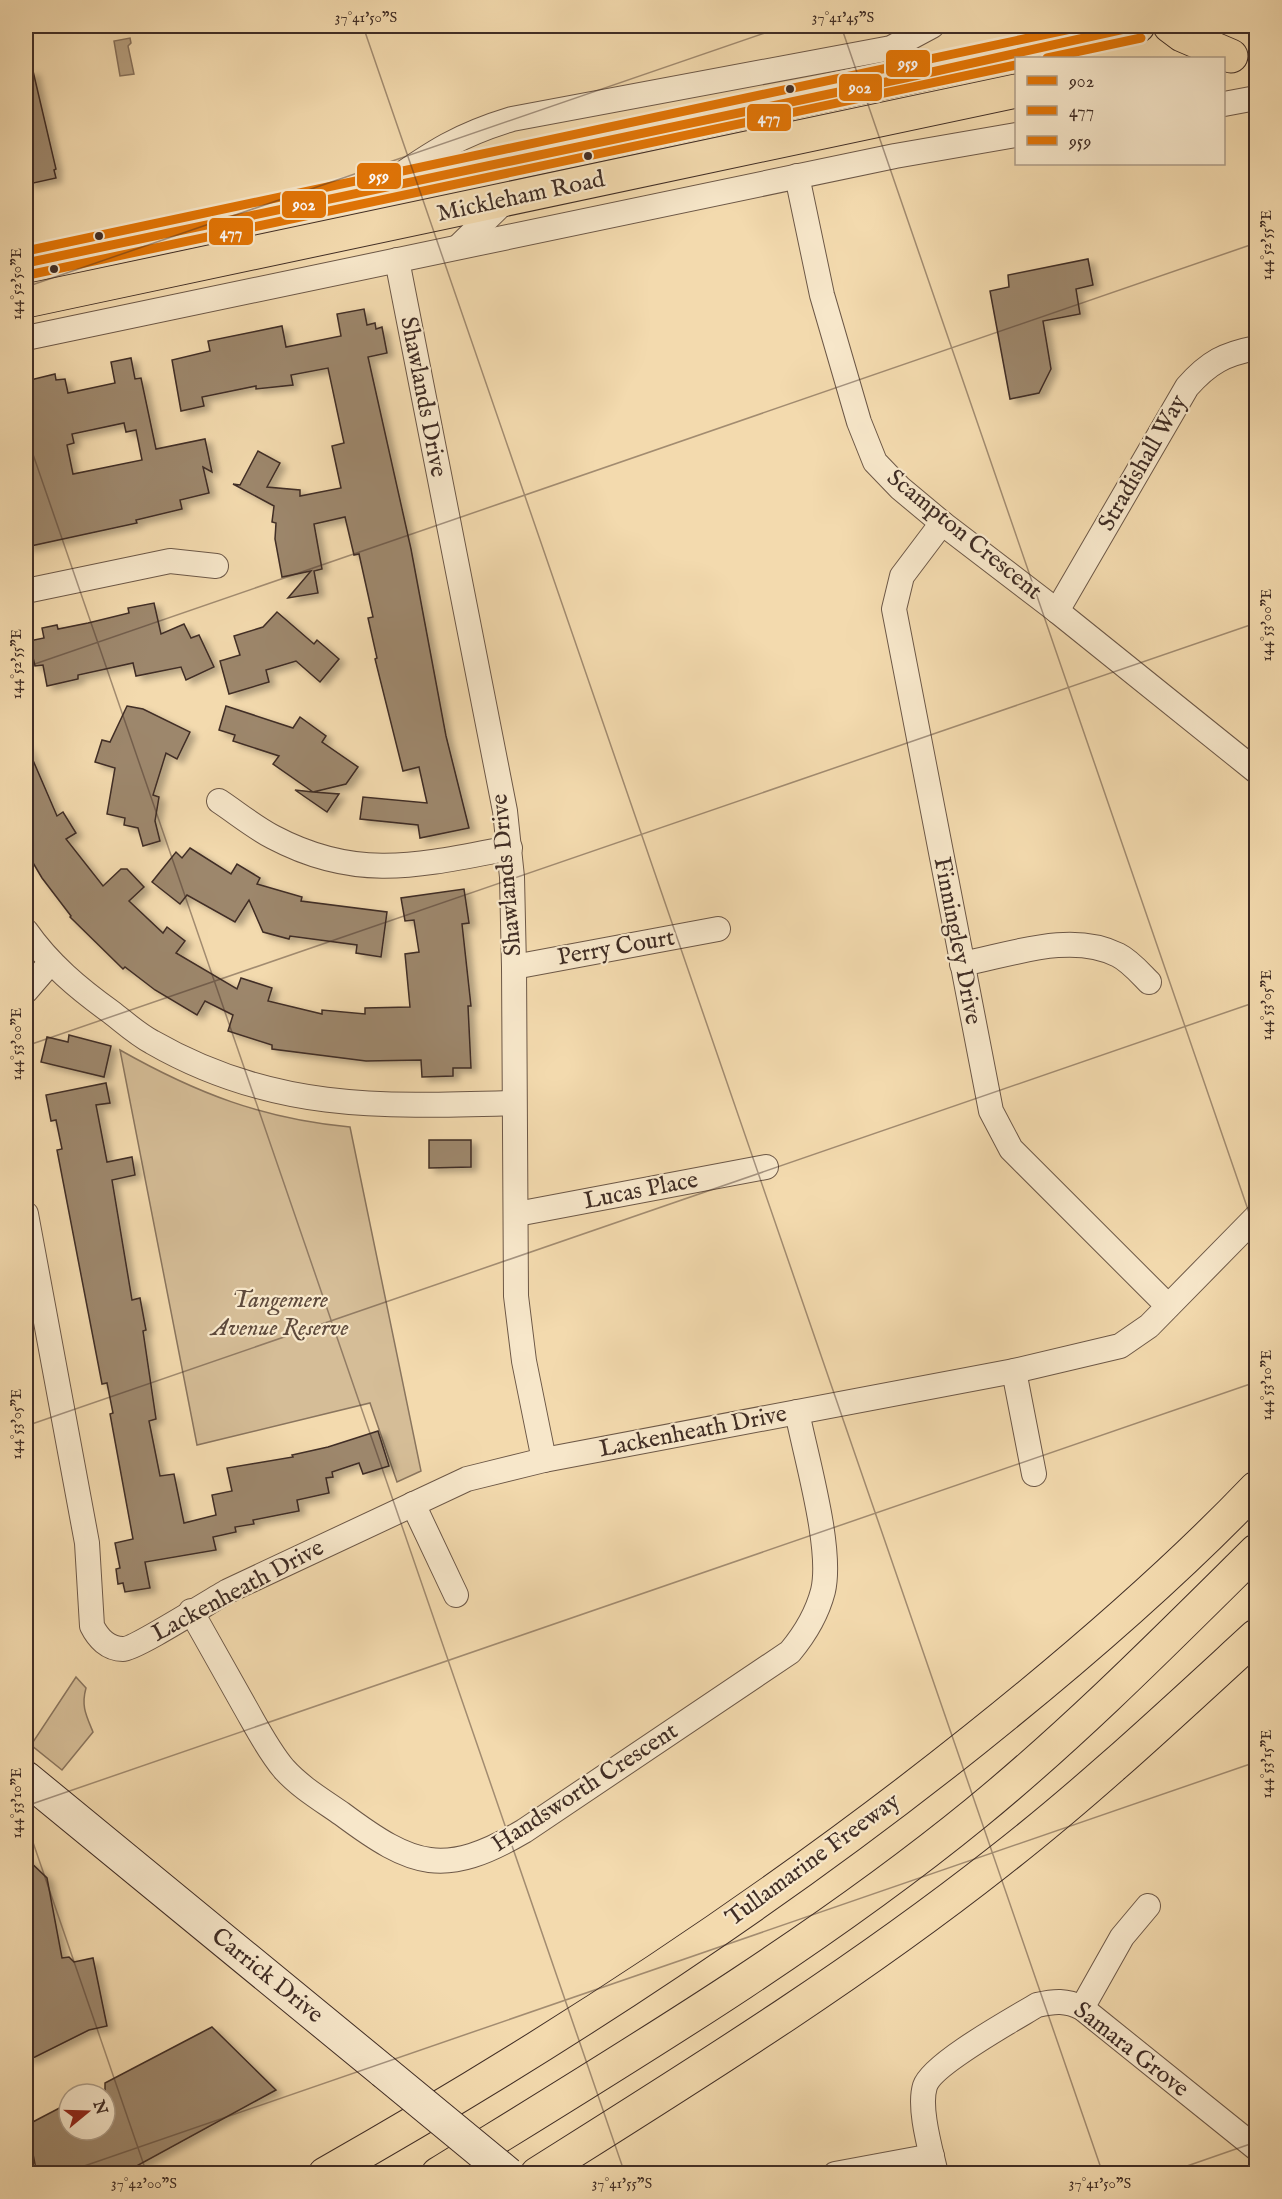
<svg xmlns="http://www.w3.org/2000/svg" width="1282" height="2199" font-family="'IM FELL English',serif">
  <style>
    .green { fill: #d5bd97; stroke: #8a755e; stroke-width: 1.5 }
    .water { fill: #b69f7f; stroke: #87715b; stroke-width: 1.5 }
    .building { fill: #9d876c; stroke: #402d25; stroke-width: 1.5; fill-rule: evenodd; filter: url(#shadow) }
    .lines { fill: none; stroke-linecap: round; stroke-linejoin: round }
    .street-casing { stroke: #6d5847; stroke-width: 26 }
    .secondary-casing { stroke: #402d25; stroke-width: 35 }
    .primary-casing { stroke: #402d25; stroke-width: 35 }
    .highway-casing { stroke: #402d25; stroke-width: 35 }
    .street { stroke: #f7e7ca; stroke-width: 24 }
    .secondary { stroke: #f7e7ca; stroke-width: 33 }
    .primary { stroke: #f3daae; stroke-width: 33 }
    .highway { stroke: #f3daae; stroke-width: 33 }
    .secondary-bridge-casing { stroke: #402d25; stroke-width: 35; stroke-linecap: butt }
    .secondary-bridge { stroke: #f7e7ca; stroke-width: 33 }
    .bus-1-casing { stroke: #f7e7ca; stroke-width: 14 }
    .bus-2-casing { stroke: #f7e7ca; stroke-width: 14 }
    .bus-3-casing { stroke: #f7e7ca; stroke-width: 14 }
    .bus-1 { stroke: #e27506; stroke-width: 9 }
    .bus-2 { stroke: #e27506; stroke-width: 9 }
    .bus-3 { stroke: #e27506; stroke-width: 9 }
    .ticks { fill: none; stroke: #402d25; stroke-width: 1.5; stroke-opacity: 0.45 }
    .bus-dot { fill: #402d25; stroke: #f7e7ca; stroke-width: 2 }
    .labels { text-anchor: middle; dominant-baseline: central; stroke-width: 4.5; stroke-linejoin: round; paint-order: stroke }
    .street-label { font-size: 24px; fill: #402d25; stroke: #f7e7ca }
    .park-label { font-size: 24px; font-style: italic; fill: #5e4a3c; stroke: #f7e7ca }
    .line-badge { stroke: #f7e7ca; stroke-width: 2 }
    .badge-label { font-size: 16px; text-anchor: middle; font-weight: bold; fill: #fff }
    .neatline { fill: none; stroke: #402d25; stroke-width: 2 }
    .ticks-label { font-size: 15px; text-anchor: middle; fill: #402d25 }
  </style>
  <defs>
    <filter id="shadow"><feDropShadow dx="6" dy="4" stdDeviation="3" flood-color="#0004"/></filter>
  </defs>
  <rect width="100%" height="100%" fill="#f3daae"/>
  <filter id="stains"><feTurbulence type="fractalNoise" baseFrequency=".00333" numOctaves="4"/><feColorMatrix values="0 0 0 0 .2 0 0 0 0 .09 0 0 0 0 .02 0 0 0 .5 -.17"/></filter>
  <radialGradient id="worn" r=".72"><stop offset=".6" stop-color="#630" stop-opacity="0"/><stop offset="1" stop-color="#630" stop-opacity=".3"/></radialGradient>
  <g class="green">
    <path d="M120 1050C196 1093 263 1119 350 1127L421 1471 397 1482 370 1403 197 1445Z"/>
    <path d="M76 1677 86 1688C81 1706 86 1715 93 1732L62 1770 31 1745Z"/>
  </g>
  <polygon class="water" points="130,38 131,43 128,46 134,74 120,76 114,41"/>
  <g class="building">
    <polygon points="33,71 56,169 54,170 56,178 29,184 26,176 26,72"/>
    <polygon points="1088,259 1093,285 1076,289 1080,314 1043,321 1051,369 1039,393 1010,399 990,291 1009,287 1008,275"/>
    <polygon points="364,309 367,325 375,323 376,329 382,327 387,353 368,357 411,549 446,736 469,828 420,838 418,825 360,819 363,797 427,803 419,767 403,771 375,659 377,658 368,618 373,617 359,554 354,555 345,517 314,524 322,569 314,571 318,593 288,598 311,571 282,577 275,539 276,523 272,522 274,506 233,484 240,485 258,451 280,463 267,487 300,490 300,496 341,488 332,446 344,443 328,368 291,375 293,385 256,389 256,386 202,397 204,406 181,411 172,360 210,351 208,341 282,326 286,347 341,336 337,314"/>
    <path d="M131 358 135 379 141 378 156 449 205 439 212 472 203 467 209 493 180 500 182 509 136 520 137 523 26 547V381L55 374 56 380 65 379 68 393 115 383 111 362ZM124 423 126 432 136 430 142 460 73 474 67 445 74 443 72 434Z"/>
    <polygon points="154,603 161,634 184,624 191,638 199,635 214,667 186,680 181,667 136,676 133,663 78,675 78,679 47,686 43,665 35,666 29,641 44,638 42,628 57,625 58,629 88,623 129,613 128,608"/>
    <polygon points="277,612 314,644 317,640 339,659 320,682 296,661 266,670 269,682 229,694 220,661 240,655 234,636 263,627"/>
    <polygon points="127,706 143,709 190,732 177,759 166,753 153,795 159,797 155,821 160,841 143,846 138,828 124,825 125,818 107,814 115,768 95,762 102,740 110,742"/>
    <polygon points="226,706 293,728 300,717 326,736 322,742 358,767 346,784 313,792 339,794 327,812 295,790 313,792 273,764 279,756 233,741 235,735 219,730"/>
    <polygon points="26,744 57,816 63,812 76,833 66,839 103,886 121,869 127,869 144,887 129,901 163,933 167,927 185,941 176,953 237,989 241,978 272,988 268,1001 322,1014 322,1010 365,1014 365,1008 410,1007 405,954 419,952 414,920 405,921 401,898 464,889 469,923 462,924 471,1006 468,1006 471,1068 453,1068 453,1076 422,1077 421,1060 366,1061 272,1049 272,1045 228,1031 233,1015 205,1001 197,1015 155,990 125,967 123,969 70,917 71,916 42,878 26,851"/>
    <polygon points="190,848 231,874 237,864 260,878 257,884 302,897 301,901 387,912 381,957 356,953 357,945 290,936 289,939 263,932 249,900 235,922 187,895 180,904 152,882 176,852 182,858"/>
    <polygon points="69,1035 111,1046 104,1077 41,1062 47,1037 68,1042"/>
    <polygon points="106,1083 110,1103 96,1105 107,1162 132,1157 135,1175 112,1180 132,1300 140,1298 146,1330 143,1331 156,1419 149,1421 160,1476 174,1474 184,1523 216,1515 212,1495 232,1491 227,1468 293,1457 292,1455 328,1447 378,1431 389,1466 363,1474 359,1463 332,1472 333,1477 326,1478 329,1493 297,1500 299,1511 253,1520 254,1524 235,1527 236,1532 213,1537 216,1550 145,1562 150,1588 125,1592 123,1583 118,1584 116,1569 120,1568 115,1543 133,1539 110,1414 113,1413 107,1383 102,1384 57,1150 62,1149 56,1120 51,1121 46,1095"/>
    <polygon points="429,1140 471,1140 471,1167 429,1168"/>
    <polygon points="26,1858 47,1878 62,1958 69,1957 74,1962 93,1958 107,2026 89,2030 35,2057 26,2059"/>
    <polygon points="212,2027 276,2090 122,2174 37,2174 27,2125 69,2103 69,2130 105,2130 105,2083"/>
  </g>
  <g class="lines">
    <defs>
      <g id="street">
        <polyline points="1224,104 1256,98"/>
        <polyline points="797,176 822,295 859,422 875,462 900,488 942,523 1057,611 1256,771"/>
        <path d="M389 183C433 152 459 135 512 119L891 48 932 26"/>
        <polyline points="458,247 504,202"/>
        <polyline points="397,260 505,811 512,877 514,967 516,1296 524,1361 544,1460"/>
        <polyline points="26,338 895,156 1016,135"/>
        <polyline points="942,523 902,576 894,609 991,1111 1011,1149 1168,1306"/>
        <polyline points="26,591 170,561 216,566"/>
        <path d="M1057 611 1187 387C1209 362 1225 354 1256 348"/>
        <path d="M219 801C237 813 254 827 273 837 358 882 421 865 510 848"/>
        <path d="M26 931C49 964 79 989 111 1012 124 1022 137 1034 152 1042 272 1111 381 1107 514 1103"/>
        <path d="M962 964C1010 955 1071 931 1118 955 1130 961 1140 973 1149 982"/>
        <polyline points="514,967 718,929"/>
        <polyline points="26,991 51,962"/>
        <path d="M26 1214 87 1543 92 1626C98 1638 108 1649 123 1649 135 1649 210 1601 228 1591L467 1479 544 1460 1014 1371 1120 1346 1149 1326 1256 1217"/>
        <polyline points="517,1214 766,1167"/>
        <polyline points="1014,1371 1034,1474"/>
        <polyline points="413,1504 456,1595"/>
        <path d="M191 1611C209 1643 227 1675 245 1707 257 1728 268 1750 284 1769 300 1787 322 1800 342 1814 413 1867 444 1878 524 1831L790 1652C805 1634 817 1614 823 1591 833 1549 806 1457 797 1412"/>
        <polyline points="1082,2008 1122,1937 1148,1906"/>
        <polyline points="835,2174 932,2156"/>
        <path d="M936 2174C931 2151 918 2108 925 2086 932 2064 1014 2019 1037 2005 1055 2001 1066 2000 1082 2008L1256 2148"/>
      </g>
      <polyline id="secondary" points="26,1778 383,2071"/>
      <g id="primary">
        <polyline points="1170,26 1182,35 1231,56"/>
        <polyline points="26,263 905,78 1138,26"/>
        <polyline points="26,301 1016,91"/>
      </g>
      <g id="highway">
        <path d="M325 2174C551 2046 771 1902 974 1740 1073 1661 1169 1579 1256 1488"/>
        <path d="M438 2174C619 2062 812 1947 976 1813 1075 1732 1166 1640 1256 1551"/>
        <path d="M537 2174C694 2075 852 1977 998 1862 1088 1792 1172 1713 1256 1636"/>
      </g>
    </defs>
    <use href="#street" class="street-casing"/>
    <use href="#secondary" class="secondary-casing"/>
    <use href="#primary" class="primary-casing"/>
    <use href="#highway" class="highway-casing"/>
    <use href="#street" class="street"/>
    <use href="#secondary" class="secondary"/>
    <use href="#primary" class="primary"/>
    <use href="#highway" class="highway"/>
    <defs>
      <polyline id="secondary-bridge" points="383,2071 508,2174"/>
    </defs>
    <use href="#secondary-bridge" class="secondary-bridge-casing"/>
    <use href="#secondary-bridge" class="secondary-bridge"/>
    <defs>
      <polyline id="bus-1" points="26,263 905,78 1138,26"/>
      <g id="bus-2">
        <polyline points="1047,58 1141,38"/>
        <polyline points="28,275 1016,65"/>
      </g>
      <polyline id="bus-3" points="26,251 1085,26"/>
    </defs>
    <use href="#bus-1" class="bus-1-casing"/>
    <use href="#bus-2" class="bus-2-casing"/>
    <use href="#bus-3" class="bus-3-casing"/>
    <use href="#bus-1" class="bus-1"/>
    <use href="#bus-2" class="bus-2"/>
    <use href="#bus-3" class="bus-3"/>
  </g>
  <path class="ticks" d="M363 26 1103 2174M841 26 1256 1233M26 287 785 26M26 434 625 2174M26 667 1256 243M26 1046 1256 623M26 1426 1256 1002M26 1806 1256 1382M26 1822 147 2174M61 2174 1256 1762M1164 2174 1256 2142"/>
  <g class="bus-dot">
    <circle cx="790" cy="89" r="5"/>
    <circle cx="588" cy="156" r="5"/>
    <circle cx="99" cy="236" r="5"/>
    <circle cx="54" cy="269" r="5"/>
  </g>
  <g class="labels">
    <g class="street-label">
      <text transform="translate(521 197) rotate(-12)">Mickleham Road</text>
      <text transform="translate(423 397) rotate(79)">Shawlands Drive</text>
      <text transform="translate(1143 463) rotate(-60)">Stradishall Way</text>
      <text transform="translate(964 535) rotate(39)">Scampton Crescent</text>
      <text transform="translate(507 875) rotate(-95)">Shawlands Drive</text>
      <text transform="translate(957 941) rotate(79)">Finningley Drive</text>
      <text transform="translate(616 948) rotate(-10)">Perry Court</text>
      <text transform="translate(641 1191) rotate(-11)">Lucas Place</text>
      <text transform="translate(693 1432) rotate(-11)">Lackenheath Drive</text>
      <text transform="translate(238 1591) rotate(-28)">Lackenheath Drive</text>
      <text transform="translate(585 1788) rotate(-33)">Handsworth Crescent</text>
      <text transform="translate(813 1860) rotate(-36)">Tullamarine Freeway</text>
      <text transform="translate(267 1976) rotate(39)">Carrick Drive</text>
      <text transform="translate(1131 2050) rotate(38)">Samara Grove</text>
    </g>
    <g class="park-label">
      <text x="280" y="1300">Tangemere<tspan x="280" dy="28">Avenue Reserve</tspan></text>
    </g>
  </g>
  <g class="line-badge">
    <rect x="885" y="49" width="46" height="29" rx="6" fill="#e27506"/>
    <rect x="838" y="73" width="45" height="29" rx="6" fill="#e27506"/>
    <rect x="746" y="103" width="46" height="29" rx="6" fill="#e27506"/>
    <rect x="356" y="162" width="46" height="28" rx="6" fill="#e27506"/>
    <rect x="281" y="190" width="46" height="29" rx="6" fill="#e27506"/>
    <rect x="208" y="217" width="46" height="29" rx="6" fill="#e27506"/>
  </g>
  <g class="badge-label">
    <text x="908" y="69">959</text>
    <text x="860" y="93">902</text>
    <text x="769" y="123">477</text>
    <text x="379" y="182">959</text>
    <text x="304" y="210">902</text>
    <text x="231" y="238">477</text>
  </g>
  <rect width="1282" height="2199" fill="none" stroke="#f3daae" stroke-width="66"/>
  <rect x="1015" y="57" width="210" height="108" fill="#f7e7ca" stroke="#ae9d88" stroke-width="1.5"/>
  <rect x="1027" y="76" width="30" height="9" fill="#e27506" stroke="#ae9d88" stroke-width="1.5"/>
  <text x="1069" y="87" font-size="18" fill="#402d25">902</text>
  <rect x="1027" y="106" width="30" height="9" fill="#e27506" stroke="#ae9d88" stroke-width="1.5"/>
  <text x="1069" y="117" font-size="18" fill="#402d25">477</text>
  <rect x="1027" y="136" width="30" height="9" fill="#e27506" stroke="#ae9d88" stroke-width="1.5"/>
  <text x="1069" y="147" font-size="18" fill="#402d25">959</text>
  <g transform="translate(87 2112) rotate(71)"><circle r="28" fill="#f7e7ca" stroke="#ae9d88" stroke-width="1.5"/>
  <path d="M0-4.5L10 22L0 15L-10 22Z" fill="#8f2418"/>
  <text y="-9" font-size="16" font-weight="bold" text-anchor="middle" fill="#402d25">N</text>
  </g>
  <rect x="33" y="33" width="1216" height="2133" class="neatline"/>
  <g class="ticks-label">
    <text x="366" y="22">37°41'50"S</text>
    <text x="843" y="22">37°41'45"S</text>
    <text transform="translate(1266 245) rotate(-90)" y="5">144°52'55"E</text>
    <text transform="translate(16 284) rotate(-90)" y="5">144°52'50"E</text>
    <text transform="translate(1266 625) rotate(-90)" y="5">144°53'00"E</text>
    <text transform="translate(16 664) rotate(-90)" y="5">144°52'55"E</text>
    <text transform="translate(1266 1005) rotate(-90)" y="5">144°53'05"E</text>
    <text transform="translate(16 1044) rotate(-90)" y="5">144°53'00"E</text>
    <text transform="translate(1266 1385) rotate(-90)" y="5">144°53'10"E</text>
    <text transform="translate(16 1424) rotate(-90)" y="5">144°53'05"E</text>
    <text transform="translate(1266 1764) rotate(-90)" y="5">144°53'15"E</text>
    <text transform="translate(16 1803) rotate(-90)" y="5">144°53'10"E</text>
    <text x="144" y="2188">37°42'00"S</text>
    <text x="622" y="2188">37°41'55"S</text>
    <text x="1100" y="2188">37°41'50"S</text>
  </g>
  <rect width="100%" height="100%" filter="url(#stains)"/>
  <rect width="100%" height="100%" fill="url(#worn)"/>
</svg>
